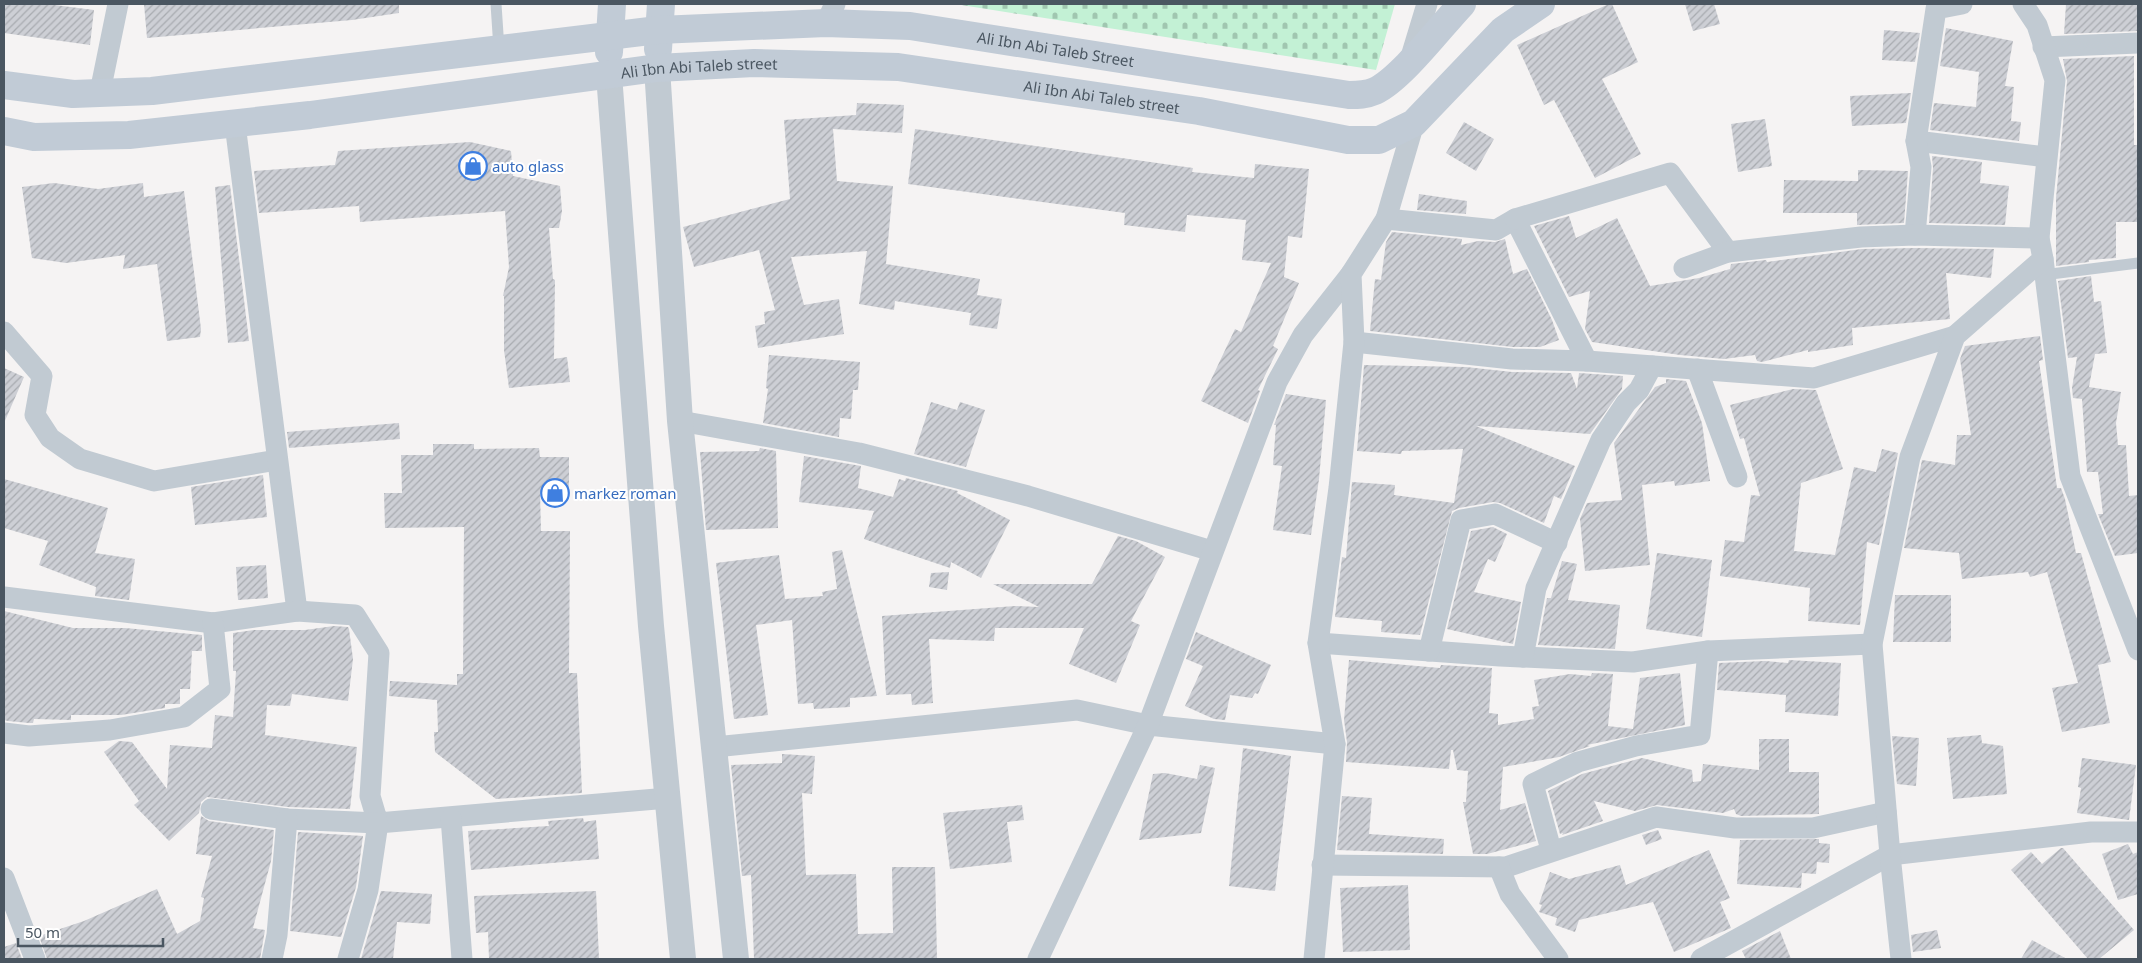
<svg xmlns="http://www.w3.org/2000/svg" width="2142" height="963" font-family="'Noto Sans',sans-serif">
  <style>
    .cemetery { fill: url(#cemetery-stones) }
    .building { fill: url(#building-hatch) }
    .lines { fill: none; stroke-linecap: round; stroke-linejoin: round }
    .service { stroke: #c1cad2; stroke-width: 11 }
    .minor { stroke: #c1cad2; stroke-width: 21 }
    .tertiary { stroke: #c1cad2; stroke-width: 26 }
    .secondary { stroke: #c1cbd6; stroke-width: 28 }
    .labels { text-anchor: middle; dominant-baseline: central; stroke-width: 4; stroke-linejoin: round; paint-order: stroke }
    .street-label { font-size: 15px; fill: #4a5661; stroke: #fff }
    .shop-label { font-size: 15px; fill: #366cbe; stroke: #fff; text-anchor: start }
  </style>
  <defs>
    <pattern id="cemetery-stones" width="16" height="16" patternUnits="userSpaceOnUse" patternTransform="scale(1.25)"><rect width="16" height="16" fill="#c3f1d5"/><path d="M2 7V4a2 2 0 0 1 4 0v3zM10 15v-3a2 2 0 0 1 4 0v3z" fill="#a0c6b0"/></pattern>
    <pattern id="building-hatch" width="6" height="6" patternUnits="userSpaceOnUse" patternTransform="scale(1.25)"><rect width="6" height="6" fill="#cdcfd5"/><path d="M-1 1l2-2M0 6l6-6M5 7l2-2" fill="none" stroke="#a8abb0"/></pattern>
  </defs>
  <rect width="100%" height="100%" fill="#f5f3f3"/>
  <polygon class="cemetery" points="955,4 1395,4 1376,70"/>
  <g class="building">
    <polygon points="4,4 47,4 94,10 90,45 4,33"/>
    <polygon points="144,4 399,4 399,13 352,20 147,38"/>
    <polygon points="1609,4 1612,4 1638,62 1602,79 1641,154 1595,178 1554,100 1544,105 1517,45"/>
    <polygon points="1685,4 1714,4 1720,24 1693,31"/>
    <polygon points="2066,4 2138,4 2138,31 2064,34"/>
    <polygon points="1946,28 2013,41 2005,86 2014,87 2011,121 2021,122 2019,141 1930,130 1934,103 1976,107 1979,72 1940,66"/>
    <polygon points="1884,30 1920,33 1915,62 1882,60"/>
    <polygon points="2134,56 2134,145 2138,145 2138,222 2116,222 2116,258 2089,260 2089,262 2056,266 2056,198 2067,81 2063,59"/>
    <polygon points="1911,93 1906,123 1852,126 1850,96"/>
    <polygon points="857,103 904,105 902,133 833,129 837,181 893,186 886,264 980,279 977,295 1002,299 997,329 969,325 971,313 895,301 894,310 859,304 867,251 791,257 804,305 839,299 844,334 758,348 755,326 765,324 764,312 775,310 759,250 694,267 683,227 790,199 784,120 856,115"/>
    <polygon points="1765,119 1772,166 1738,172 1731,124"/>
    <polygon points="1464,122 1494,139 1476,171 1446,153"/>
    <polygon points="915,129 1193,168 1192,172 1254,178 1255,164 1309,169 1302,238 1288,236 1284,277 1299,283 1273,346 1278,349 1258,390 1260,391 1248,423 1201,401 1235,329 1241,332 1271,263 1242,260 1246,220 1187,215 1185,232 1124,225 1125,213 908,184"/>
    <polygon points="470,142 511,151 513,176 560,186 562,211 559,228 549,228 553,279 555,280 554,359 567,357 570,382 509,388 504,350 504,296 503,296 509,267 505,211 360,222 359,206 259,213 254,171 335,165 338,151"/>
    <polygon points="1932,156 1982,162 1980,183 2009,186 2005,225 1929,223 1933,168"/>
    <polygon points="1858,170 1908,171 1904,223 1857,225 1857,213 1783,213 1784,180 1858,181"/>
    <polygon points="54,183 98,189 143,183 144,197 184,191 201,329 200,337 167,341 157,264 123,269 125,255 66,263 32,258 22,187"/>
    <polygon points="230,185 249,341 228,343 215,187"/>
    <polygon points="1419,194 1467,201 1466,214 1417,210"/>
    <polygon points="1569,216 1576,238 1617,218 1650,286 1699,278 1730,269 1731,264 1766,260 1767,262 1862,249 1915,248 1994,249 1991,278 1946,273 1950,319 1852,328 1853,345 1808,352 1808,350 1762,362 1757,361 1755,355 1724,359 1680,355 1592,342 1585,329 1590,291 1569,297 1534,226"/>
    <polygon points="1392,232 1462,239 1461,245 1478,241 1495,242 1505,239 1513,274 1527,269 1552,320 1559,340 1540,347 1513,347 1370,331 1375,279 1381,280 1386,242"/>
    <polygon points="2091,276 2094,302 2101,301 2107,353 2095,354 2089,387 2121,392 2116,423 2118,445 2126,445 2129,496 2138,495 2138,553 2115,556 2098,514 2103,514 2098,472 2087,472 2082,399 2073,398 2072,388 2077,357 2068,358 2058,281"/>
    <polygon points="2040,336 2043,360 2039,361 2057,488 2061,488 2065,499 2076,553 2081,553 2111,662 2098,665 2110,723 2062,732 2052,688 2078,683 2047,572 2030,577 2028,572 1962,579 1959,553 1904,548 1922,460 1955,465 1957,435 1971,435 1960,359 1965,346"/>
    <polygon points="769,355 860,362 858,390 853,390 851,419 840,418 839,437 763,423 768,389 766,388"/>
    <polygon points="1364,365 1466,367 1512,372 1571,373 1577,389 1579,373 1623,376 1622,389 1590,434 1476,426 1575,466 1561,499 1554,496 1544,523 1500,503 1493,502 1459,508 1452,511 1420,635 1381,632 1382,621 1335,617 1342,557 1346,558 1352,482 1395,485 1394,495 1454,503 1463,449 1402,451 1401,454 1357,451"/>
    <polygon points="4,368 24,377 4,423"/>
    <polygon points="1666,379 1686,381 1702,423 1710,481 1675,486 1674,481 1642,485 1650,565 1585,571 1580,519 1587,503 1622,500 1614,443 1655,387 1666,383"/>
    <polygon points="1793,389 1816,390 1843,469 1801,483 1794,551 1835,555 1854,467 1876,472 1882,449 1898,453 1879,545 1867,542 1860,625 1808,621 1810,588 1720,576 1725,540 1744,542 1751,495 1760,496 1744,438 1740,439 1730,405"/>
    <polygon points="1286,394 1326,400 1319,479 1311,535 1273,530 1282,466 1273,465 1276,425 1274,425"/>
    <polygon points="931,402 957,410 960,402 985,410 966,467 914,454"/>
    <polygon points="399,423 400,439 289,448 287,432"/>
    <polygon points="433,444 474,444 474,449 539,448 540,457 569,457 569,492 540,492 541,531 570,531 569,673 577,673 582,793 496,799 435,752 434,732 438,732 437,700 389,696 390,681 457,685 457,674 463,674 464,527 385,528 384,493 402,493 401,455 433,455"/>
    <polygon points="760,448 776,451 778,528 706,530 700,452 759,451"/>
    <polygon points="804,456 861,466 858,488 893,497 899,479 905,481 906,478 958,491 957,493 1010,520 981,578 951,562 950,568 864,539 874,511 799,502"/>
    <polygon points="263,475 267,517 195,525 191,487"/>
    <polygon points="4,479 108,508 95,553 135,559 129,600 95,596 96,587 39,565 48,541 4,528"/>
    <polygon points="1493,527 1507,534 1495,562 1488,559 1474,592 1521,602 1513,644 1447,629 1471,531"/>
    <polygon points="1118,536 1136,541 1165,557 1131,621 1140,625 1116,683 1069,664 1084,628 995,628 994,641 929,639 933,703 912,705 911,694 886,695 882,616 1015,606 1039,607 993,584 1092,584"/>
    <polygon points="842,550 877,696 850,698 850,707 814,709 813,703 798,704 792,620 756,625 768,715 734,719 716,563 779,555 785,599 823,596 822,592 837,589 832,552"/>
    <polygon points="1657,553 1712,560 1702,637 1646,629"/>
    <polygon points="1562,561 1577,564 1568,600 1620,605 1615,649 1538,645 1547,598 1551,598"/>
    <polygon points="266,565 268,598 238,600 236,567"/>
    <polygon points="949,572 947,590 929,587 931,573"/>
    <polygon points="1895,595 1951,595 1951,642 1893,642"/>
    <polygon points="4,611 73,628 125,628 202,635 202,651 192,651 190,689 180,689 180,704 165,704 165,708 121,715 71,715 71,720 34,719 33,723 29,723 8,721 4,720"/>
    <polygon points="334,626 348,627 349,629 353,659 348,701 292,694 290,706 267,705 265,735 357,747 350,809 288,807 207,797 201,802 199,813 169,841 134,805 139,801 104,752 119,741 132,742 167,789 170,745 212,748 215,715 233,717 236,671 233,671 233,633 254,630 305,630"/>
    <polygon points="1196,632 1271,665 1258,694 1255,693 1252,698 1230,695 1225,720 1214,719 1185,706 1203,666 1186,659"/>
    <polygon points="1349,660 1440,668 1441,665 1492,668 1489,713 1498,714 1498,725 1534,719 1532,707 1539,706 1534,680 1570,674 1591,676 1592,673 1613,674 1608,726 1633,729 1640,678 1680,673 1685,725 1587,745 1590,746 1559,757 1503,767 1500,810 1525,803 1536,841 1487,854 1473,854 1463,802 1466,802 1468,771 1457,770 1453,750 1451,750 1449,769 1346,762 1347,742 1344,720"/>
    <polygon points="1789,660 1841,663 1838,716 1785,712 1786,695 1717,690 1719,663 1765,661 1788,663"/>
    <polygon points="1981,735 1982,743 2003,746 2007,794 1953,799 1947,738"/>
    <polygon points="1892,736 1919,738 1916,786 1897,784"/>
    <polygon points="1759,739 1789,739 1789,772 1819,772 1819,814 1741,816 1736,814 1734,809 1723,813 1657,805 1635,811 1594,801 1603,821 1562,835 1563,833 1560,834 1548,791 1582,774 1642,758 1692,770 1693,782 1701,781 1703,764 1759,770"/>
    <polygon points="1243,748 1291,756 1275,891 1229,886"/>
    <polygon points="782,754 815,756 812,794 802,793 806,875 856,874 858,934 893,933 892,867 935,867 937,959 754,959 751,875 742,876 731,765 782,763"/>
    <polygon points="2082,758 2136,765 2129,820 2077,813 2081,788 2078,787"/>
    <polygon points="1200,765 1215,768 1201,833 1139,840 1153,774 1165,773 1197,779"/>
    <polygon points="1342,796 1372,798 1369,834 1444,839 1443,854 1337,850"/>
    <polygon points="1022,805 1024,820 1007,822 1012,862 950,869 943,813"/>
    <polygon points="201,816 209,821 274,830 271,861 253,928 265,930 260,959 47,959 39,936 84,921 157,889 177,934 200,921 204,898 201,897 212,856 196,854"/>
    <polygon points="583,818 584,822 596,820 599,859 471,870 468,831 549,826 548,821"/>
    <polygon points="1658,830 1662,839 1646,845 1642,835"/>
    <polygon points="298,832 363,836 356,887 341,937 290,931"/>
    <polygon points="1819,839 1819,843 1830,844 1829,863 1817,862 1816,874 1802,873 1801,888 1737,884 1740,840"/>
    <polygon points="2128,844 2133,854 2138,852 2138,894 2118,900 2102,854"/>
    <polygon points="2061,848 2063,848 2134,930 2099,959 2088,959 2011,870 2031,852 2042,864"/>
    <polygon points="1709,850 1730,898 1720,902 1731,928 1674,952 1653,902 1579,920 1575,932 1555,925 1557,918 1539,912 1542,905 1539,904 1550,872 1569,879 1620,865 1626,885"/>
    <polygon points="1408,885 1410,950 1343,952 1340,888"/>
    <polygon points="381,891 432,894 430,924 397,922 393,959 361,959"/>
    <polygon points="596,891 599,959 489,959 488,932 476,933 474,896"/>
    <polygon points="1937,930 1941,948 1913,952 1911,935"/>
    <polygon points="1780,931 1791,959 1746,959 1742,951"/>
    <polygon points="2032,940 2067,959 2021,959"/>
    <polygon points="16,943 22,959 4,959 4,947"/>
  </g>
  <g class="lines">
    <g class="service">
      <polyline points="496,4 499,49"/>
      <polyline points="2043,275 2138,263"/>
    </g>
    <g class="minor">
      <polyline points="826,23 835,4"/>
      <polyline points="2043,47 2138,43"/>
      <polyline points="1410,60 1427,4"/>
      <polyline points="100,92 118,4"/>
      <polyline points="1916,141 2046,157"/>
      <polyline points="1386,219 1496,230 1515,219 1587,361"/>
      <polyline points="1515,219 1670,173 1728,252"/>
      <polyline points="1915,235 1921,167 1916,141 1936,9 1962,4"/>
      <polyline points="2043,259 2070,476 2138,650"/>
      <polyline points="1684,268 1728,252 1861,237 1915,235 2039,238"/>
      <polyline points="4,332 42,376 35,415 50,438 80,459 154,481 277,460"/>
      <polyline points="1354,342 1512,359 1587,361 1814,378 1955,336"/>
      <polyline points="1697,369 1737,477"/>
      <polyline points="680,421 859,453 1028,496 1212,551"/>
      <polyline points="4,597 213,623 297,611 235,124"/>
      <polyline points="297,611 355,615 379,653 370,796 378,823 668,798"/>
      <polyline points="1318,643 1500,656 1633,662 1708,651 1872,644"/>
      <polyline points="1429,651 1461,520 1495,514 1557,543"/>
      <polyline points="1523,657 1536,588 1601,440 1626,403 1639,390 1652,366"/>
      <polyline points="4,733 29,736 110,730 184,717 220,689 213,623"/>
      <polyline points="715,747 1077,710 1148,725 1335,744"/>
      <polyline points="211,809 287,819 378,823 368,890 348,959"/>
      <polyline points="451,818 462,959"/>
      <polyline points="1550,846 1533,784 1578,762 1636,746 1700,735 1708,651"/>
      <polyline points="1322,865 1506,867 1656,817 1735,828 1813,828 1886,812"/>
      <polyline points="1499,867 1510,894 1558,959"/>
      <polyline points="4,878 35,959"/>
      <polyline points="272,959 277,935 287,819"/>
      <polyline points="1038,959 1148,725 1277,382 1303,335 1351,274"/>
      <polyline points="1314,959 1335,744 1318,643 1339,488 1354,342 1351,274 1386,219 1414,123"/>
      <polyline points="1701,959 1890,855 2091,832 2138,832"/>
      <polyline points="1901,959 1890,855 1872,644 1910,457 1955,336 2043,259 2039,238 2055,80 2037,25 2023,4"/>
    </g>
    <g class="tertiary">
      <polyline points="657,68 680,421 736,959"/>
      <polyline points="609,75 651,626 683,959"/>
    </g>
    <g class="secondary">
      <polyline points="658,49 661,4"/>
      <polyline points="609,52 612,4"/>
      <path id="s1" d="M4 85 73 94 152 91 658 30 826 23 910 26 1349 95C1358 95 1366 95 1375 91 1401 79 1441 26 1462 4"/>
      <path id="s2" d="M4 131 34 137 129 135 310 115 657 68 754 63 898 67 1199 111 1348 140H1379L1414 123 1503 30 1541 4"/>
    </g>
  </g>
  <defs>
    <symbol id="shop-ring" viewBox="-11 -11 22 22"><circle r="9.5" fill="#fff" stroke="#3f7fe0" stroke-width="1.5"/><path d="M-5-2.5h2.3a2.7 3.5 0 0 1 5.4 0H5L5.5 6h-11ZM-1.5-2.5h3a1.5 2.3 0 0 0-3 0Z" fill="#3f7fe0"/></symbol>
  </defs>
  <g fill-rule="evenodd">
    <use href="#shop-ring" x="457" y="150" width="32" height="32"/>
    <use href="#shop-ring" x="539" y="477" width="32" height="32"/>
  </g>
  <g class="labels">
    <g class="street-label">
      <text stroke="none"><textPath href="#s1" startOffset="1058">Ali Ibn Abi Taleb Street</textPath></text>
      <text stroke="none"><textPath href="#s2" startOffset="700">Ali Ibn Abi Taleb street</textPath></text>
      <text stroke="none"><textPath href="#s2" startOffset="1105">Ali Ibn Abi Taleb street</textPath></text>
    </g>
    <g class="shop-label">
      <text x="492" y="166">auto glass</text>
      <text x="574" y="493">markez roman</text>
    </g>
  </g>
  <rect width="2142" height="963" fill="none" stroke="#4a5661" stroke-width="10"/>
  <path d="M18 938v8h145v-8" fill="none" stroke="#4a5661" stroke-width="2.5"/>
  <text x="25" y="938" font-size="15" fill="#4a5661" stroke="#ffffff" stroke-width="4" paint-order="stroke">50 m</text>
</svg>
